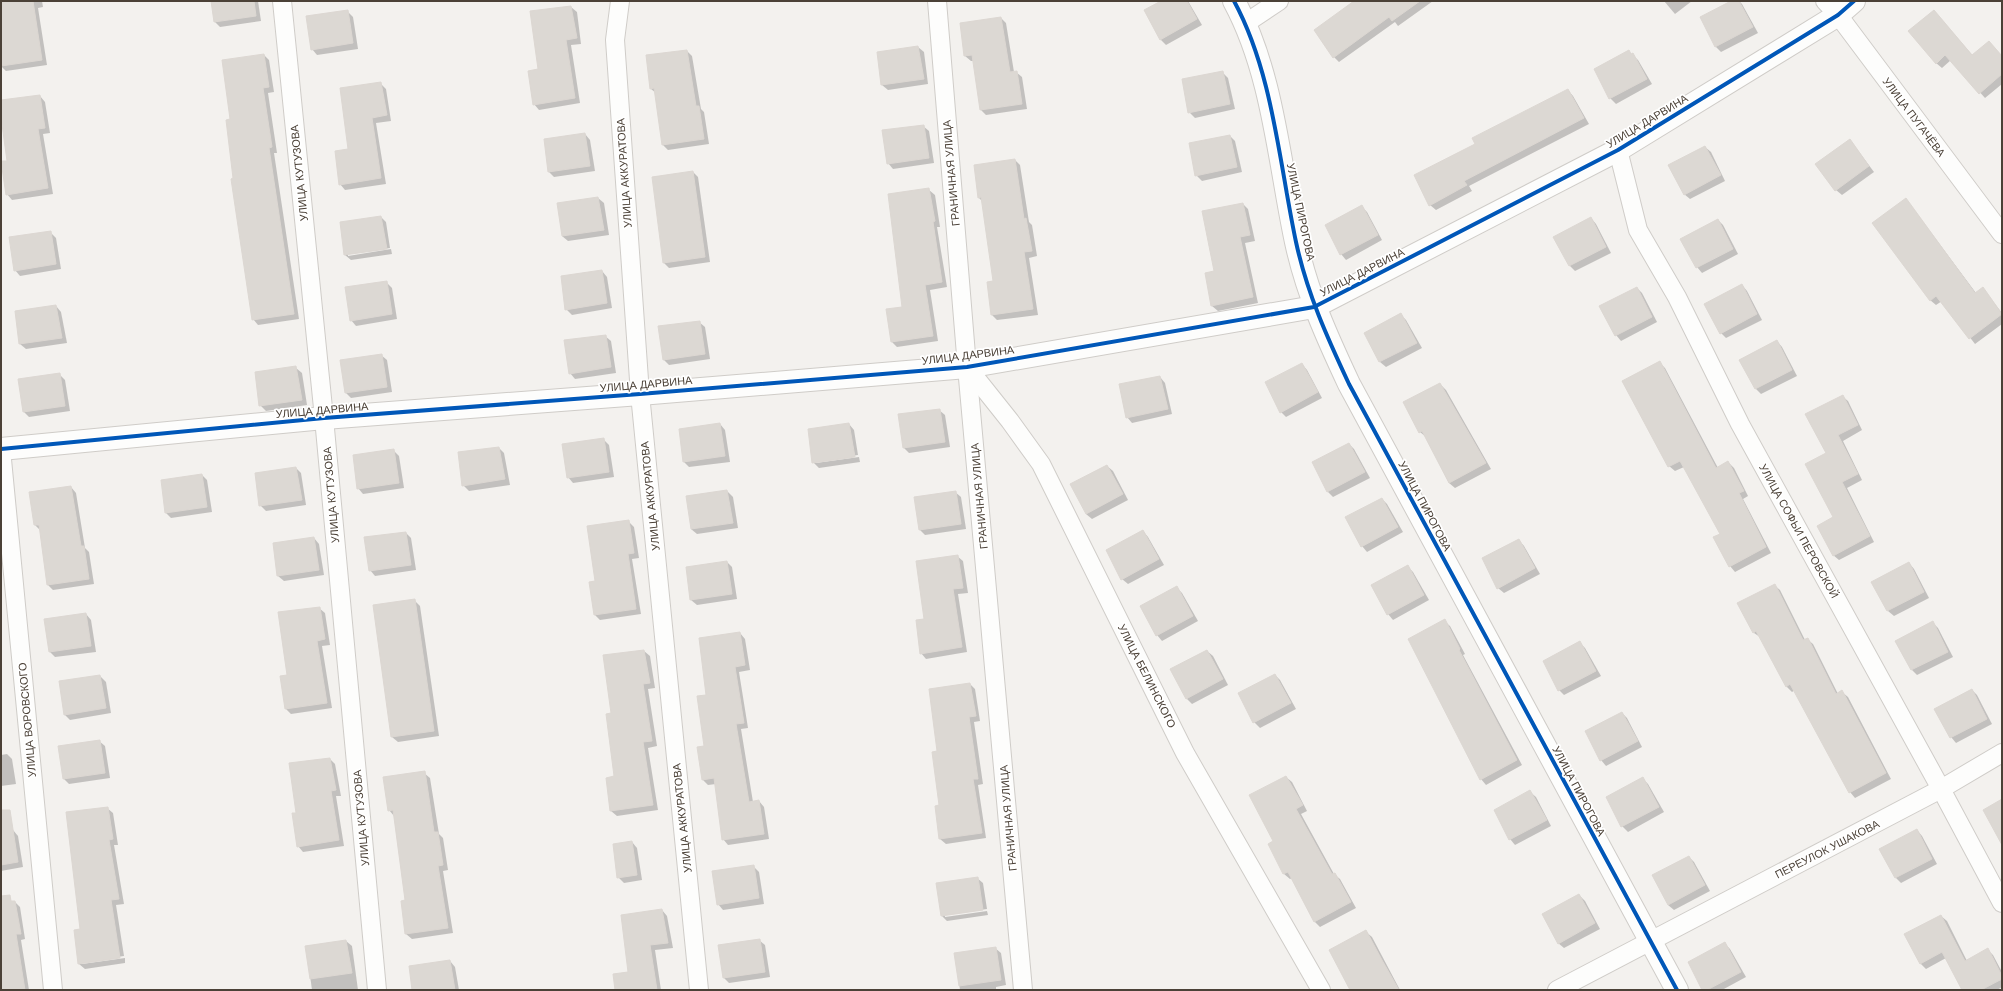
<svg xmlns="http://www.w3.org/2000/svg" width="2003" height="991" font-family="Arial,sans-serif">
  <style>
    .shadow { fill: #0003 }
    .building { fill: #dcd8d3; stroke: #dcd7d2 }
    .lines { fill: none; stroke-linecap: round; stroke-linejoin: round }
    .minor-casing { stroke: #cfccc8; stroke-width: 20 }
    .tertiary-casing { stroke: #cfccc8; stroke-width: 24 }
    .minor { stroke: #fdfdfc; stroke-width: 18 }
    .tertiary { stroke: #fdfdfc; stroke-width: 22 }
    .cycleway-casing { stroke: #fff; stroke-width: 6 }
    .cycleway { stroke: #0057b8; stroke-width: 4 }
    .labels { text-anchor: middle; dominant-baseline: central; stroke-width: 3.5; stroke-linejoin: round; paint-order: stroke }
    .street-label { font-size: 11px; fill: #4b4137; stroke: #fff }
  </style>
  <rect width="100%" height="100%" fill="#f3f1ee"/>
  <g class="shadow">
    <polygon points="1,1 42,1 43,7 38,8 47,65 6,71 1,66"/>
    <polygon points="212,1 258,1 261,21 220,27 215,22"/>
    <polygon points="1163,1 1188,1 1202,25 1166,45 1160,39"/>
    <polygon points="1364,1 1433,1 1398,26 1395,22 1339,62 1334,57"/>
    <polygon points="1664,1 1692,1 1675,14"/>
    <polygon points="1733,1 1739,1 1742,4 1758,33 1721,52 1716,47 1701,18"/>
    <polygon points="571,7 577,12 581,44 571,45 580,103 539,110 534,104 539,70 531,12"/>
    <polygon points="347,11 353,17 358,49 317,55 312,49"/>
    <polygon points="1934,11 1973,56 2002,57 2002,84 1985,98 1951,60 1942,68 1936,63"/>
    <polygon points="1001,18 1006,23 1014,72 1016,72 1022,77 1027,109 986,115 981,110 974,61 971,61 965,56"/>
    <polygon points="918,47 924,52 928,84 888,90 882,85 878,53"/>
    <polygon points="687,51 692,56 701,109 704,112 709,144 668,150 663,145 656,93 651,89"/>
    <polygon points="1629,52 1638,60 1652,84 1616,104 1610,98"/>
    <polygon points="264,55 269,60 274,92 268,93 277,153 274,153 299,319 258,325 253,319 234,179"/>
    <polygon points="1222,72 1228,78 1235,109 1195,118 1189,112"/>
    <polygon points="381,84 386,89 391,121 376,123 386,184 345,190 340,184 349,150"/>
    <polygon points="1568,90 1573,96 1589,124 1469,186 1472,191 1436,210 1430,205 1476,144"/>
    <polygon points="40,96 45,102 50,133 43,134 53,194 12,200 7,194 8,161 1,101"/>
    <polygon points="923,126 929,131 934,163 893,169 888,163"/>
    <polygon points="585,134 590,140 595,171 554,177 549,172"/>
    <polygon points="1230,136 1235,141 1242,172 1202,181 1196,175"/>
    <polygon points="1850,140 1874,172 1842,195 1836,190"/>
    <polygon points="1705,147 1711,152 1725,181 1690,199 1684,194"/>
    <polygon points="1015,160 1020,165 1029,222 1032,225 1037,256 1029,258 1038,315 997,320 992,315 988,283 994,282 983,202 979,198"/>
    <polygon points="693,172 698,177 710,262 669,268 664,263 653,177"/>
    <polygon points="929,190 935,195 940,227 937,227 947,287 930,290 938,341 897,347 892,342 904,307"/>
    <polygon points="598,198 604,203 609,235 568,241 562,236"/>
    <polygon points="1906,199 1976,293 1983,289 2002,313 2002,324 1975,344 1942,301 1936,305 1930,300"/>
    <polygon points="1243,204 1248,209 1255,241 1245,243 1258,303 1218,311 1212,306 1215,272"/>
    <polygon points="1362,207 1367,212 1382,240 1346,260 1341,254"/>
    <polygon points="381,217 386,222 390,248 348,254 348,256 391,249 392,254 351,260 345,255"/>
    <polygon points="1591,218 1596,224 1611,253 1575,271 1570,266 1555,237"/>
    <polygon points="1718,220 1723,225 1738,254 1702,273 1697,267"/>
    <polygon points="50,232 56,238 61,269 20,276 15,270"/>
    <polygon points="602,271 607,277 612,308 572,315 566,309"/>
    <polygon points="386,282 392,288 397,319 356,326 351,320"/>
    <polygon points="1742,285 1747,291 1762,320 1726,338 1721,333"/>
    <polygon points="1637,288 1642,293 1657,322 1621,341 1616,335"/>
    <polygon points="56,306 61,312 67,343 26,349 20,344 16,311"/>
    <polygon points="1401,315 1406,320 1422,348 1386,367 1380,362 1365,333"/>
    <polygon points="699,322 705,327 710,359 669,365 664,360"/>
    <polygon points="605,336 611,341 616,373 575,379 570,373"/>
    <polygon points="1777,341 1782,347 1797,376 1761,394 1756,389 1740,360"/>
    <polygon points="381,355 387,360 392,392 351,398 346,393"/>
    <polygon points="1660,363 1665,368 1718,468 1728,462 1734,468 1748,496 1743,499 1771,553 1735,572 1730,566 1721,534 1684,467 1675,471 1669,466"/>
    <polygon points="1302,364 1307,370 1322,398 1286,417 1281,412"/>
    <polygon points="296,368 302,373 307,405 266,411 260,405"/>
    <polygon points="59,374 65,380 70,411 29,417 24,412 19,380"/>
    <polygon points="1160,377 1165,383 1172,414 1132,423 1127,417"/>
    <polygon points="1440,384 1446,390 1491,469 1455,488 1449,483 1426,437 1420,432"/>
    <polygon points="1842,396 1848,401 1862,430 1843,441 1862,480 1847,488 1874,542 1839,560 1833,555 1835,518 1827,454"/>
    <polygon points="939,410 945,415 950,447 909,453 904,448"/>
    <polygon points="720,424 725,430 730,462 689,467 684,462 680,430"/>
    <polygon points="849,424 854,430 858,455 816,461 816,463 859,457 860,462 819,468 813,462"/>
    <polygon points="603,439 609,445 614,477 573,483 568,477"/>
    <polygon points="1349,444 1354,449 1370,478 1333,497 1328,492 1314,463"/>
    <polygon points="499,448 504,453 510,485 469,491 463,485"/>
    <polygon points="394,451 399,456 404,488 363,494 358,488"/>
    <polygon points="1107,466 1113,471 1128,500 1092,519 1086,514"/>
    <polygon points="296,468 301,473 306,505 266,511 260,505"/>
    <polygon points="202,475 207,480 212,512 171,518 166,513"/>
    <polygon points="71,487 76,493 85,548 89,552 94,584 53,590 48,585 41,531 35,525"/>
    <polygon points="727,491 733,497 738,528 697,534 691,529"/>
    <polygon points="955,492 961,497 966,529 925,535 920,530"/>
    <polygon points="1382,499 1387,504 1403,532 1367,552 1362,546"/>
    <polygon points="628,521 634,527 639,558 632,559 641,614 600,620 595,615 596,582"/>
    <polygon points="1143,531 1148,537 1164,565 1128,584 1122,579"/>
    <polygon points="406,533 411,538 416,570 375,576 370,570"/>
    <polygon points="314,538 319,544 324,575 284,581 278,576 274,544"/>
    <polygon points="1519,540 1524,546 1540,574 1504,593 1498,588"/>
    <polygon points="957,556 963,561 968,593 958,594 967,652 926,659 921,653 925,620"/>
    <polygon points="727,562 732,567 737,599 697,605 691,600"/>
    <polygon points="1909,563 1914,569 1929,598 1894,616 1888,611 1873,582"/>
    <polygon points="1408,567 1413,572 1429,600 1393,620 1388,614"/>
    <polygon points="1774,585 1780,590 1805,640 1807,639 1813,644 1838,694 1842,692 1848,697 1891,779 1855,798 1850,792 1795,690 1792,692 1786,686 1760,637 1754,633"/>
    <polygon points="1177,588 1182,593 1198,621 1162,641 1157,635"/>
    <polygon points="414,600 420,606 439,736 398,742 392,737"/>
    <polygon points="319,608 325,613 330,645 322,646 332,708 291,714 286,709 281,677 288,676"/>
    <polygon points="86,614 91,620 96,652 55,657 50,652 46,620"/>
    <polygon points="1444,621 1450,626 1465,654 1463,655 1522,765 1486,785 1481,779"/>
    <polygon points="1933,623 1938,628 1953,657 1917,675 1912,670 1896,642"/>
    <polygon points="740,633 745,639 750,670 739,672 748,728 741,729 753,802 759,801 764,807 769,839 728,845 723,839 716,784 708,785 703,780 707,696"/>
    <polygon points="1580,643 1585,648 1601,676 1564,695 1559,690"/>
    <polygon points="644,651 650,656 655,688 648,689 657,746 648,748 658,810 617,816 611,811 615,777 612,714"/>
    <polygon points="1207,651 1213,656 1228,685 1192,704 1187,699"/>
    <polygon points="1275,675 1280,680 1296,709 1260,728 1254,722"/>
    <polygon points="100,676 106,682 111,713 70,720 64,714"/>
    <polygon points="970,684 975,689 980,721 974,722 983,784 978,785 986,838 946,844 940,839 938,752"/>
    <polygon points="1972,690 1977,695 1992,724 1956,743 1951,737"/>
    <polygon points="1622,713 1627,718 1642,747 1606,766 1601,760"/>
    <polygon points="99,741 105,746 110,778 69,784 64,779"/>
    <polygon points="7,754 12,759 16,784 1,786 1,755"/>
    <polygon points="330,759 335,764 341,796 336,796 344,846 303,852 298,846 297,814"/>
    <polygon points="424,773 430,778 439,834 443,838 448,870 443,871 453,933 412,939 406,934 406,901 394,816 389,810"/>
    <polygon points="1286,777 1292,782 1307,811 1301,814 1334,874 1340,879 1356,908 1320,927 1314,921 1292,878 1290,879 1284,874 1269,845 1275,842"/>
    <polygon points="1643,779 1648,784 1664,812 1628,832 1622,826"/>
    <polygon points="1530,792 1536,797 1551,826 1515,845 1510,839"/>
    <polygon points="107,808 113,813 118,845 114,845 124,904 116,905 124,956 82,962 82,964 125,958 125,963 85,969 79,964 81,930"/>
    <polygon points="13,830 18,836 23,867 1,871 1,832"/>
    <polygon points="1917,830 1922,836 1937,864 1901,883 1896,878 1881,849"/>
    <polygon points="632,842 637,848 642,880 624,883 618,877"/>
    <polygon points="1689,857 1694,862 1710,891 1674,910 1668,905"/>
    <polygon points="754,867 759,872 764,904 723,910 718,904"/>
    <polygon points="977,878 983,883 987,909 945,915 945,917 987,911 988,915 947,921 942,916"/>
    <polygon points="1579,895 1585,901 1600,929 1564,948 1558,943"/>
    <polygon points="15,902 20,907 25,939 21,940 29,990 1,990 1,904"/>
    <polygon points="662,910 667,916 673,948 655,950 661,990 616,990 629,973"/>
    <polygon points="1941,916 1947,921 1967,961 1988,950 1993,955 2002,972 2002,987 1997,990 1963,990 1946,958 1926,969 1920,963"/>
    <polygon points="1366,932 1372,937 1400,990 1353,990"/>
    <polygon points="759,940 765,945 770,977 729,983 724,978"/>
    <polygon points="346,941 352,946 358,990 312,990 306,946"/>
    <polygon points="1725,944 1730,949 1746,977 1722,990 1703,990"/>
    <polygon points="995,948 1001,953 1006,985 996,987 996,990 960,990 955,954"/>
    <polygon points="450,961 455,967 459,990 413,990"/>
  </g>
  <g class="building">
    <polygon points="1,1 33,1 42,60 1,66"/>
    <polygon points="211,1 254,1 256,16 214,22"/>
    <polygon points="1161,1 1187,1 1197,19 1160,40 1144,10"/>
    <polygon points="1354,1 1420,1 1392,21 1389,17 1333,58 1314,30"/>
    <polygon points="1731,1 1739,1 1753,27 1715,47 1700,17"/>
    <polygon points="571,6 577,38 566,40 575,98 533,105 528,71 538,69 530,11"/>
    <polygon points="348,10 353,43 311,50 306,16"/>
    <polygon points="1934,10 1972,55 1989,41 2002,56 2002,74 1979,94 1945,55 1936,64 1908,31"/>
    <polygon points="1001,17 1010,72 1017,71 1022,104 980,110 972,55 964,56 960,23"/>
    <polygon points="918,46 924,79 881,85 877,52"/>
    <polygon points="687,50 696,106 699,106 704,139 662,145 654,88 650,89 646,55"/>
    <polygon points="1629,50 1631,54 1633,53 1647,79 1609,99 1594,69"/>
    <polygon points="264,54 269,87 263,88 272,147 269,148 294,314 252,320 231,179 233,178 226,120 230,119 222,60"/>
    <polygon points="1223,71 1230,104 1188,113 1182,79"/>
    <polygon points="381,82 387,115 372,118 381,178 339,185 335,151 348,149 340,88"/>
    <polygon points="1568,89 1584,118 1464,181 1467,185 1429,206 1414,175 1475,144 1472,138"/>
    <polygon points="40,95 45,128 38,129 48,188 6,195 1,161 7,161 1,117 1,100"/>
    <polygon points="924,125 929,158 887,164 882,130"/>
    <polygon points="585,133 590,166 548,172 544,139"/>
    <polygon points="1230,135 1237,167 1195,176 1189,143"/>
    <polygon points="1850,139 1869,166 1835,191 1815,164"/>
    <polygon points="1705,146 1721,175 1684,195 1668,165"/>
    <polygon points="1015,159 1024,219 1026,218 1032,251 1024,252 1033,309 991,315 987,282 993,281 981,197 978,198 974,165"/>
    <polygon points="693,171 705,257 663,263 652,177"/>
    <polygon points="929,188 935,221 933,222 942,282 925,285 933,336 891,342 886,309 902,307 888,194"/>
    <polygon points="598,197 604,230 562,236 557,203"/>
    <polygon points="1906,198 1975,293 1983,287 2002,314 1969,339 1936,296 1930,301 1872,223"/>
    <polygon points="1243,203 1250,235 1240,237 1253,297 1211,306 1205,273 1214,271 1202,211"/>
    <polygon points="1362,205 1378,235 1340,255 1325,225"/>
    <polygon points="381,216 387,249 344,255 340,222"/>
    <polygon points="1591,217 1606,247 1569,266 1553,237"/>
    <polygon points="1718,219 1733,249 1696,268 1680,239"/>
    <polygon points="51,231 56,264 14,271 9,237"/>
    <polygon points="602,270 607,303 565,310 561,276"/>
    <polygon points="387,281 392,314 350,321 345,287"/>
    <polygon points="1742,284 1757,314 1720,334 1704,304"/>
    <polygon points="1637,287 1652,317 1615,336 1599,306"/>
    <polygon points="56,305 62,338 19,344 15,311"/>
    <polygon points="1401,313 1417,343 1379,362 1364,333"/>
    <polygon points="700,321 705,354 663,360 658,326"/>
    <polygon points="606,335 611,367 569,374 564,340"/>
    <polygon points="1777,340 1792,370 1755,389 1739,360"/>
    <polygon points="382,354 387,387 345,393 340,360"/>
    <polygon points="1660,361 1716,468 1728,461 1744,491 1739,493 1766,547 1729,567 1713,537 1720,534 1680,461 1668,467 1622,381"/>
    <polygon points="1302,363 1318,392 1280,413 1265,382"/>
    <polygon points="296,366 302,400 259,406 255,372"/>
    <polygon points="60,373 65,406 23,412 18,379"/>
    <polygon points="1160,376 1168,409 1126,418 1119,384"/>
    <polygon points="1440,383 1486,463 1449,483 1422,431 1419,433 1403,402"/>
    <polygon points="1843,395 1858,425 1838,435 1858,474 1842,482 1870,536 1833,556 1817,526 1833,517 1805,464 1826,453 1805,414"/>
    <polygon points="940,409 945,442 903,448 898,414"/>
    <polygon points="720,423 725,456 683,462 679,429"/>
    <polygon points="849,423 855,457 812,463 808,429"/>
    <polygon points="604,438 609,472 567,478 562,444"/>
    <polygon points="1349,443 1365,472 1327,492 1312,462"/>
    <polygon points="499,447 505,479 462,486 458,452"/>
    <polygon points="394,449 399,483 357,489 353,455"/>
    <polygon points="1107,465 1123,494 1086,514 1070,484"/>
    <polygon points="296,467 302,500 259,506 255,473"/>
    <polygon points="202,474 207,507 165,513 161,480"/>
    <polygon points="71,486 81,546 84,546 89,579 47,585 39,525 34,525 29,492"/>
    <polygon points="727,490 733,523 691,529 686,496"/>
    <polygon points="956,491 961,524 919,530 914,497"/>
    <polygon points="1382,498 1398,527 1361,547 1345,517"/>
    <polygon points="629,520 634,553 628,554 636,609 594,615 589,582 595,581 587,526"/>
    <polygon points="1143,530 1159,559 1121,580 1106,550"/>
    <polygon points="406,532 411,565 369,571 364,537"/>
    <polygon points="314,537 319,570 277,576 273,543"/>
    <polygon points="1519,539 1535,568 1497,589 1482,558"/>
    <polygon points="958,555 963,588 953,589 962,647 920,654 916,620 924,619 916,561"/>
    <polygon points="727,561 732,594 690,600 686,567"/>
    <polygon points="1909,562 1924,592 1887,611 1871,582"/>
    <polygon points="1408,565 1424,595 1387,615 1371,585"/>
    <polygon points="1775,584 1803,640 1808,638 1836,694 1842,690 1886,773 1849,793 1790,684 1786,687 1756,631 1753,633 1737,603"/>
    <polygon points="1177,586 1193,616 1156,636 1140,606"/>
    <polygon points="415,599 434,731 391,737 373,605"/>
    <polygon points="320,607 325,639 317,641 327,703 285,709 280,676 287,675 278,612"/>
    <polygon points="86,613 91,646 49,652 44,619"/>
    <polygon points="1445,619 1460,649 1459,650 1517,760 1480,780 1408,639"/>
    <polygon points="1933,621 1948,652 1911,670 1895,641"/>
    <polygon points="740,632 745,665 735,667 744,723 736,724 749,802 759,800 764,834 722,840 714,778 702,780 697,747 704,746 697,696 706,695 699,638"/>
    <polygon points="1580,641 1596,671 1558,691 1543,661"/>
    <polygon points="644,650 650,683 643,684 652,741 643,742 653,805 610,811 606,778 614,776 606,714 611,713 603,655"/>
    <polygon points="1207,650 1223,679 1186,699 1170,669"/>
    <polygon points="1275,674 1291,703 1253,723 1238,693"/>
    <polygon points="100,675 106,708 64,715 59,681"/>
    <polygon points="970,683 976,716 969,717 978,779 973,779 982,833 939,839 935,806 939,805 932,752 937,751 929,689"/>
    <polygon points="1972,689 1987,719 1950,738 1934,709"/>
    <polygon points="1622,712 1638,741 1600,761 1585,731"/>
    <polygon points="100,740 105,773 63,779 58,746"/>
    <polygon points="330,758 336,790 331,791 339,840 297,847 292,813 296,813 289,763"/>
    <polygon points="425,771 434,832 438,832 443,865 438,866 448,928 405,934 401,901 405,900 393,810 388,811 383,777"/>
    <polygon points="1286,776 1303,805 1296,809 1332,874 1335,873 1351,902 1314,922 1288,872 1283,874 1268,844 1273,841 1249,795"/>
    <polygon points="1643,777 1659,807 1621,827 1606,797"/>
    <polygon points="1530,790 1547,820 1509,840 1494,810"/>
    <polygon points="2002,799 2002,845 1983,810"/>
    <polygon points="108,807 113,839 109,840 119,899 111,900 120,958 78,964 74,930 80,929 66,812"/>
    <polygon points="1,810 10,810 18,862 1,865"/>
    <polygon points="1917,829 1932,859 1895,878 1879,849"/>
    <polygon points="632,841 637,875 617,878 613,844"/>
    <polygon points="1689,856 1705,885 1668,905 1652,875"/>
    <polygon points="754,865 759,898 717,905 712,871"/>
    <polygon points="978,877 983,910 941,916 936,883"/>
    <polygon points="1579,894 1595,923 1558,944 1542,914"/>
    <polygon points="10,895 11,901 15,901 21,934 16,934 25,990 1,990 1,896"/>
    <polygon points="662,909 668,943 650,945 657,990 615,990 613,974 628,972 621,915"/>
    <polygon points="1941,915 1965,961 1988,948 2002,976 2002,979 1981,990 1962,990 1942,952 1920,964 1904,934"/>
    <polygon points="1366,930 1382,960 1399,990 1350,990 1329,950"/>
    <polygon points="760,939 765,972 723,978 718,945"/>
    <polygon points="346,940 352,973 310,979 305,946"/>
    <polygon points="1725,942 1741,972 1707,990 1702,990 1688,962"/>
    <polygon points="996,947 1001,980 959,986 954,953"/>
    <polygon points="450,960 455,990 412,990 409,966"/>
  </g>
  <g class="lines">
    <defs>
      <g id="minor">
        <polyline points="282,1 324,418 377,990"/>
        <polyline points="620,1 615,40 640,394 699,990"/>
        <polyline points="937,1 967,367 1023,990"/>
        <polyline points="1825,1 1838,15 2002,234"/>
        <polyline points="1246,23 1279,1"/>
        <polyline points="1618,150 1638,230 1677,297 1740,424 1941,789 2002,903"/>
        <polyline points="967,367 1010,421 1041,464 1185,753 1321,990"/>
        <polyline points="1,449 53,990"/>
        <polyline points="1557,990 1941,789 2002,753"/>
      </g>
      <g id="tertiary">
        <path d="M1234 1C1273 73 1279 162 1296 242 1307 293 1327 337 1349 384L1677 990"/>
        <polyline points="1,449 324,418 640,394 967,367 1314,307 1618,150 1838,15 1854,1"/>
      </g>
    </defs>
    <use href="#minor" class="minor-casing"/>
    <use href="#tertiary" class="tertiary-casing"/>
    <use href="#minor" class="minor"/>
    <use href="#tertiary" class="tertiary"/>
    <defs>
      <g id="cycleway">
        <path d="M1234 1C1273 73 1279 162 1296 242 1307 293 1327 337 1349 384L1677 990"/>
        <polyline points="1,449 324,418 640,394 967,367 1314,307 1618,150 1838,15 1854,1"/>
      </g>
    </defs>
    <use href="#cycleway" class="cycleway-casing"/>
    <use href="#cycleway" class="cycleway"/>
  </g>
  <g class="labels">
    <g class="street-label">
      <text transform="translate(1914 117) rotate(53)">УЛИЦА ПУГАЧЁВА</text>
      <text transform="translate(1647 121) rotate(-31)">УЛИЦА ДАРВИНА</text>
      <text transform="translate(299 173) rotate(-96)">УЛИЦА КУТУЗОВА</text>
      <text transform="translate(624 173) rotate(-94)">УЛИЦА АККУРАТОВА</text>
      <text transform="translate(951 173) rotate(-95)">ГРАНИЧНАЯ УЛИЦА</text>
      <text transform="translate(1301 212) rotate(78)">УЛИЦА ПИРОГОВА</text>
      <text transform="translate(1362 272) rotate(-27)">УЛИЦА ДАРВИНА</text>
      <text transform="translate(968 355) rotate(-7)">УЛИЦА ДАРВИНА</text>
      <text transform="translate(646 384) rotate(-5)">УЛИЦА ДАРВИНА</text>
      <text transform="translate(322 410) rotate(-5)">УЛИЦА ДАРВИНА</text>
      <text transform="translate(331 495) rotate(-95)">УЛИЦА КУТУЗОВА</text>
      <text transform="translate(650 496) rotate(-96)">УЛИЦА АККУРАТОВА</text>
      <text transform="translate(979 496) rotate(-95)">ГРАНИЧНАЯ УЛИЦА</text>
      <text transform="translate(1425 506) rotate(62)">УЛИЦА ПИРОГОВА</text>
      <text transform="translate(1799 531) rotate(61)">УЛИЦА СОФЬИ ПЕРОВСКОЙ</text>
      <text transform="translate(1147 676) rotate(63)">УЛИЦА БЕЛИНСКОГО</text>
      <text transform="translate(27 720) rotate(-95)">УЛИЦА ВОРОВСКОГО</text>
      <text transform="translate(1579 791) rotate(62)">УЛИЦА ПИРОГОВА</text>
      <text transform="translate(361 818) rotate(-95)">УЛИЦА КУТУЗОВА</text>
      <text transform="translate(682 818) rotate(-96)">УЛИЦА АККУРАТОВА</text>
      <text transform="translate(1008 818) rotate(-95)">ГРАНИЧНАЯ УЛИЦА</text>
      <text transform="translate(1827 849) rotate(-27)">ПЕРЕУЛОК УШАКОВА</text>
    </g>
  </g>
  <rect width="2003" height="991" fill="none" stroke="#4b4137" stroke-width="4"/>
</svg>
